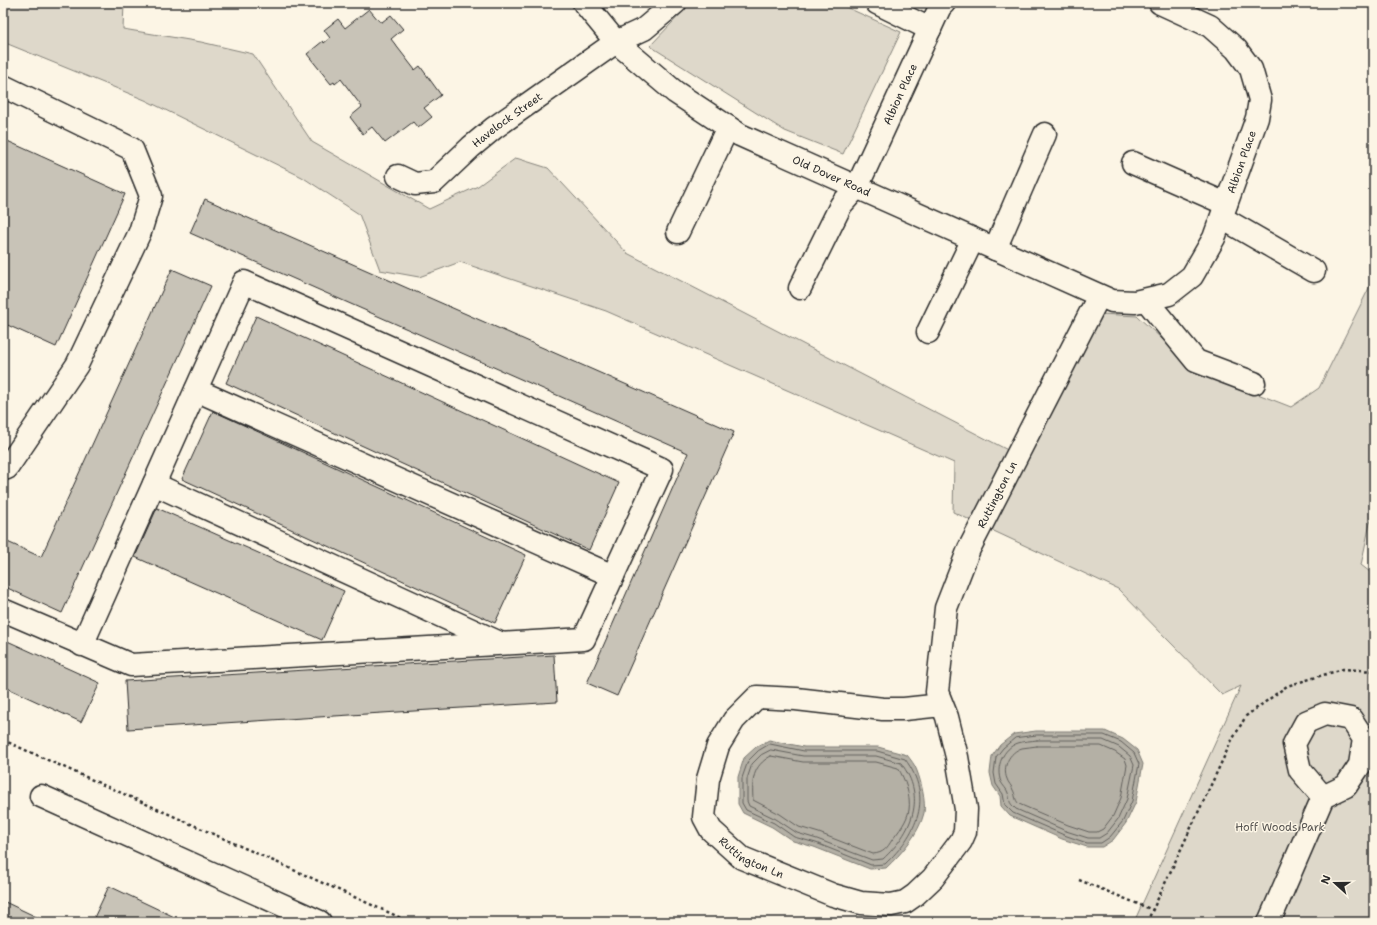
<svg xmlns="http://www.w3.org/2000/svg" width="1377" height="925" font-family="'Shantell Sans',sans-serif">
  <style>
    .green { fill: #ded8ca; stroke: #84827a }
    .water { fill: #b4b0a5; stroke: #7d7b74 }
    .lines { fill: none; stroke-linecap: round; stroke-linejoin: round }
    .shore { stroke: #62605c; stroke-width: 1 }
    .building { fill: #c8c3b7; stroke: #2b2b2b }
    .minor-casing { stroke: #2b2b2b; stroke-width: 25 }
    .path { stroke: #2b2b2b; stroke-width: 2.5; stroke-dasharray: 3 3; stroke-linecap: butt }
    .minor { stroke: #fcf5e5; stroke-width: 22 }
    .labels { text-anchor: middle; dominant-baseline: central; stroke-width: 3; stroke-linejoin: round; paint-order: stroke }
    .street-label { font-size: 11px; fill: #2b2b2b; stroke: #fcf5e5 }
    .park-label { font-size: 11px; fill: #585653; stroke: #fcf5e5 }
  </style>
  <rect width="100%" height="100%" fill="#fcf5e5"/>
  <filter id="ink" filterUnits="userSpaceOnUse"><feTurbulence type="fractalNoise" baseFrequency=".025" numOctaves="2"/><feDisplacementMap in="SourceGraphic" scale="8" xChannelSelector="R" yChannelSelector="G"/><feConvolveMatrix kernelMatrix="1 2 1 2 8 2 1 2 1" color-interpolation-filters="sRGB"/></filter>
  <g filter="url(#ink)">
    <g class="green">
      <polygon points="3,3 124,3 123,29 201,42 253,54 312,142 429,209 478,186 516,158 548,168 627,253 1025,459 1101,314 1137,316 1196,370 1291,407 1319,388 1374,278 1374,515 1370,523 1361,565 1374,575 1374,922 1134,922 1241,686 1222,695 1118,589 953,512 954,463 606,311 460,262 419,277 380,270 359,214 302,177 145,100 3,42"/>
      <polygon points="691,3 837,3 901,32 843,154 785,131 650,46"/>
    </g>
    <g class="water">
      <polygon points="1036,731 1105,731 1123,739 1137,750 1143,764 1136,802 1126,823 1113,840 1102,847 1087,847 1062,839 1010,816 1001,806 1000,796 993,786 990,773 992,756 1000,745 1014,734"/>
      <path d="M769 740 804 747H878L907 755C911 760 915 765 917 771 921 781 926 802 924 813 919 834 901 854 886 868L870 869 814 847 793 841 772 827 743 813 738 804V777L744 758 756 747Z"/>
    </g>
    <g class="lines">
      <g class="shore">
        <polygon points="1037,735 1104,735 1121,742 1134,753 1139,764 1132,801 1123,821 1110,837 1101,843 1087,843 1064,835 1013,813 1005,805 1003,794 996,784 994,773 996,757 1003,748 1015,738"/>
        <path d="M1037 740H1103L1119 747 1130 756 1134 765 1127 799 1118 819 1107 833 1099 838H1088L1066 831 1016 809C1007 801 1011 801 1008 793 1007 789 1003 786 1001 782 995 767 1003 748 1018 743 1024 741 1031 741 1037 740Z"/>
        <path d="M770 744 804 751H877L905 759C934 798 917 834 885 864L871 865 816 843 794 837 774 823 746 810 742 803V778L748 761 758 751Z"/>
        <path d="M1037 746H1101L1115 752 1125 759 1127 765 1121 798 1113 816 1103 829 1097 832H1089L1068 825 1019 804C1014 799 1016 795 1013 790 1012 786 1008 783 1007 779 1002 767 1009 752 1022 748 1027 747 1032 747 1037 746Z"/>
        <path d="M771 750 803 756H876L901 763C927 798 912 832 883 859L872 860 817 839 797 833 776 819 749 806 747 801V779L752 764 761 755Z"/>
        <path d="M771 756 803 762H876L898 768C905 779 911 796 909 810 907 821 899 831 892 840 887 848 884 853 873 854L819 833 799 827 780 814 753 800C752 781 752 766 771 756Z"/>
      </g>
    </g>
    <g class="building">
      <polygon points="369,9 379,21 382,22 391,15 403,29 391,39 415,70 420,66 441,95 424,108 432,117 418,128 413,122 385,143 372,127 363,134 350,117 362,107 341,79 335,84 334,82 331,84 307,54 323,41 324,43 330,38 324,30 338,19 345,28"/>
      <polygon points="3,139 125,194 56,347 3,323"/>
      <polygon points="205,199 734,432 617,696 587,683 688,453 190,233"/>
      <polygon points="172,269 211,286 62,613 3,586 3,540 41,557"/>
      <polygon points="256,316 619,483 589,550 226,383"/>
      <polygon points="213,411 526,555 495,623 182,479"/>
      <polygon points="157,508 344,591 322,640 135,557"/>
      <polygon points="3,639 100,683 81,722 3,686"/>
      <polygon points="554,655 557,702 128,729 125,681"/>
      <polygon points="109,886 185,922 92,922"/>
      <polygon points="3,901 47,922 3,922"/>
    </g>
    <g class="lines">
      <defs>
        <g id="minor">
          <path id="s1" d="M584 3 616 42 675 92 740 135 1112 301 1135 302 1169 294 1192 276 1214 238 1257 118 1260 100 1251 69 1236 49 1210 26 1160 3"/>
          <polyline points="877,3 930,29"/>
          <polyline points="3,86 132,149 151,196 140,232 77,365 7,468 3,469"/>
          <polyline points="1133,163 1226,204"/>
          <path id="s2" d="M398 176 415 184 434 182 471 147 494 128 616 42 644 29 675 3"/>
          <polyline points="1222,218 1314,271"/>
          <polyline points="678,232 728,127"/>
          <polyline points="995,249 1045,134"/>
          <path id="s3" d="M800 288 841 205 857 187 940 7 944 3"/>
          <polyline points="1146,300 1196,361 1254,383"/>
          <polyline points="928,332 973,239"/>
          <polyline points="196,390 613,576"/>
          <polyline points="154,484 500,643"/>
          <polyline points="3,610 131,665 584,639 662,469 244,282 82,645"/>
          <path id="s4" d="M942 705 904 709H883L796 699 757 697 734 720 718 746 708 779 704 817 711 830 742 858 833 895 861 903 891 905 905 902 915 895 933 878 961 841 965 832 966 809 957 757 947 717 937 692 946 608 969 549 1099 296"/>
          <polyline points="41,796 320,922"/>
          <polyline points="1269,922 1323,797 1346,786 1360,765 1364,739 1351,719 1325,714 1306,722 1294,744 1300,770 1323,797"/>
        </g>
      </defs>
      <use href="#minor" class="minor-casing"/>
      <g class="path">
        <polyline points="3,740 410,922"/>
        <polyline points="1079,880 1153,910"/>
        <polyline points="1147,922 1231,742 1246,716 1287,686 1343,669 1374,671"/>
      </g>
      <use href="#minor" class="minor"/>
    </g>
  </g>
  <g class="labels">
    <g class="street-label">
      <text stroke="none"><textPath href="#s3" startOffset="219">Albion Place</textPath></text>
      <text stroke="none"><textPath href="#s2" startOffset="134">Havelock Street</textPath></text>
      <text stroke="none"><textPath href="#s1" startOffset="825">Albion Place</textPath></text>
      <text stroke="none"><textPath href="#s1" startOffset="306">Old Dover Road</textPath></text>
      <text stroke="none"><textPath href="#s4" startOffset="996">Ruttington Ln</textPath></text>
      <text stroke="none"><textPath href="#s4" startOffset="386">Ruttington Ln</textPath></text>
    </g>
    <g class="park-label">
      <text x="1280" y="827">Hoff Woods Park</text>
    </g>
  </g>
  <rect width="1377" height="925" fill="none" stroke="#fcf5e5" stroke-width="16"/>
  <rect x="8" y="8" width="1361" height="909" fill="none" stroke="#2b2b2b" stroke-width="1.5" filter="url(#ink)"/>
  <g transform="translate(1335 883) rotate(291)" stroke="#fcf5e5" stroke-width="3" paint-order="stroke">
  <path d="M0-3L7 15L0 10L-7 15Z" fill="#2b2b2b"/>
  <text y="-6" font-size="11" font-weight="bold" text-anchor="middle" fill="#2b2b2b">N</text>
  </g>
</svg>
